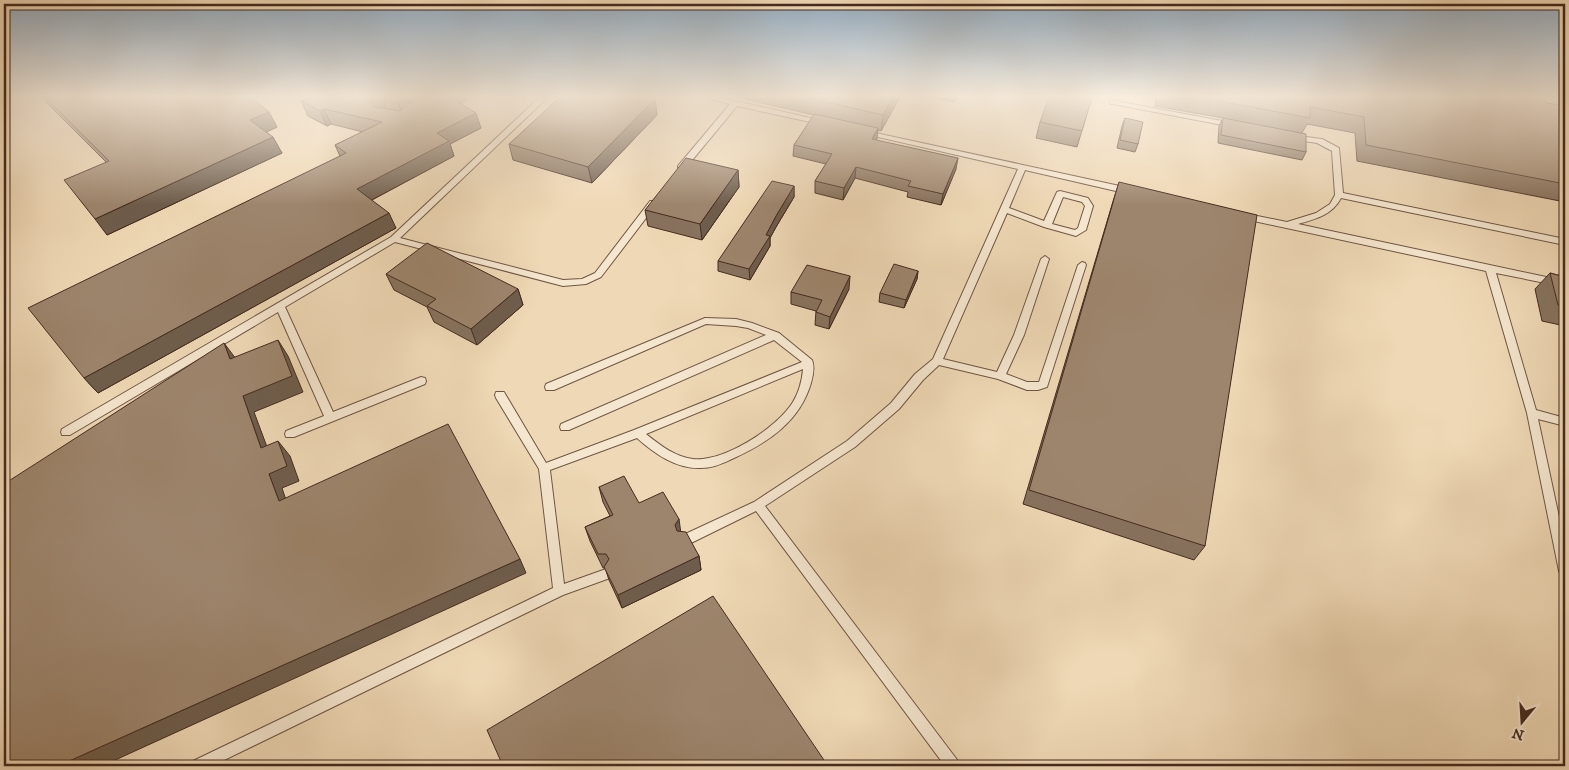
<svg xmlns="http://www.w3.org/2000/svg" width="1569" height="770" font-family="'IM FELL DW Pica',serif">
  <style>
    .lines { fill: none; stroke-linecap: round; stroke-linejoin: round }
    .lane-casing { stroke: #6f5644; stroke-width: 2 }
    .lane { fill: #f5e6cf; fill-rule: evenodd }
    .wall { fill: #87725e; stroke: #442b1f }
    .shaded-wall { fill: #6e5d4c; stroke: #442b1f }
    .building { fill: #9d856d; stroke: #442b1f }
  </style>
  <rect width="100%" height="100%" fill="#efd8b5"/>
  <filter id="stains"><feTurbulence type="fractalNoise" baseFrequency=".004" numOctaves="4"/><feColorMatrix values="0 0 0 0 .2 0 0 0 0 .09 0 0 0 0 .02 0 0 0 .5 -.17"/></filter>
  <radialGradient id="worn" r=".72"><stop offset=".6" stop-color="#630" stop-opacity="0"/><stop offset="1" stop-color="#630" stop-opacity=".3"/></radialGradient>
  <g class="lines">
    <defs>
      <g id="lane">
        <polygon points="540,97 548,97 400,238 563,280 582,279 595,273 650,201 656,201 656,205 601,277 586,284 563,286 395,242 285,307 333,412 421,377 425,378 426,381 425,384 294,437 286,437 285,434 286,431 324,416 278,312 70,435 62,435 61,432 62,429 391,237"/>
        <polygon points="704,97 718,97 824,121 828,123 824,125 737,106 684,170 678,170 678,166 730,104"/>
        <polygon points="1110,100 1233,123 1237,125 1233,127 1113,104 1110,104"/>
        <path d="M862 130 1129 188 1133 191 1129 194 1025 170 1009 208 1044 221 1057 192 1060 191 1088 198 1093 206 1086 230 1076 236 1044 227 1007 213 943 359 997 372 1014 335 1041 259 1045 256 1049 259 1024 335 1006 374 1027 382H1039L1078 265 1082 262 1085 263 1086 265 1047 387 1038 390H1027L998 379 939 365 923 380 899 409 855 447 765 506 958 761 960 766H945L756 511 689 544 685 545 681 544 679 540 681 536 754 502 847 441 891 403 915 374 933 359 1018 169 865 134 861 132ZM1063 197 1082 202 1085 206 1078 228 1075 230 1052 224Z"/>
        <path d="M1290 135 1322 139 1339 148 1343 193 1565 239V245L1341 198C1332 215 1316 219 1298 224L1565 281V287L1496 273 1536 410 1565 418V426L1538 419 1565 545V576L1561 575 1559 571 1527 413 1486 271 1240 218 1239 216 1243 213 1287 222 1316 213 1330 204 1335 195 1332 151 1317 143 1290 139Z"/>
        <path d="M705 318 736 319 752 323 779 333 812 360C815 367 813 376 811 383 800 421 769 442 734 458 724 463 713 468 701 468 676 469 655 454 637 438L550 470 564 584 606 569 610 570 612 574 610 578 563 595 212 766H191L193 761 553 588 539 469 496 398 495 395 496 392H504L546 463 634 430 802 362 774 340 569 430H561L560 427 561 424 766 335 748 328 736 326 706 324 554 390H546L545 387 546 384ZM803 369C802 381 799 392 793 402 777 428 724 462 693 459 675 457 660 445 646 434Z"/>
      </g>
    </defs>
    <use href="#lane" class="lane-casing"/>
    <use href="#lane" class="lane"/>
  </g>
  <g class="wall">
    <polygon points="43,97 251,97 277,127 266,132 282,153 107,235 106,162 47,103"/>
    <polygon points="308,97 469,97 461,104 481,128 450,144 454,156 372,200 396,228 98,393 84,378 340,156 335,145 363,132 331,124 327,126 308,116 301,101"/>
    <polygon points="745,97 900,97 881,131 878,130 876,140 956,169 941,205 907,197 908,192 855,178 843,200 815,193 815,181 826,164 793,156 794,145 814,115 745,99"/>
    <polygon points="932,97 956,97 954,102"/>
    <polygon points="1092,97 1077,147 1036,138 1040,122"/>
    <polygon points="1156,97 1544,97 1546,103 1565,106 1565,202 1357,161 1355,133 1307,124 1302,133 1306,152 1302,160 1218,143 1219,126 1223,118 1155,106"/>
    <polygon points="655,99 657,115 592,183 513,160 509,144"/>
    <polygon points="1125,118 1138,144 1135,152 1117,148 1122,126"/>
    <polygon points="738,170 739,187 702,240 648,226 645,210"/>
    <polygon points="1119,182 1205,546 1194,560 1023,504 1114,198"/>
    <polygon points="794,186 794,197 776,227 770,238 770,246 750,280 718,271 718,261"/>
    <polygon points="918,271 917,279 904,308 879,302 880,293"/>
    <polygon points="1550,273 1565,277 1565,326 1542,321 1535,289"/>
    <polygon points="386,274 518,289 523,305 477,345 434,322 427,307 394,290"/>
    <polygon points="849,289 829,329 815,325 816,311 791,304 791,292"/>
    <polygon points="599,487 639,503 681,531 699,556 701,570 622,608 609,580 605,568 603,568 590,541 585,527 610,516 603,502"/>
  </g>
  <g class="shaded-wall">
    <polygon points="373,97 396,97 384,99 386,106 376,115 370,100"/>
    <polygon points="405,97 430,97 404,118 398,103"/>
    <polygon points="449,97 469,97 453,111"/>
    <polygon points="893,97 900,97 881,131 883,115"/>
    <polygon points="655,99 657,115 592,183 588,167"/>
    <polygon points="324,109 331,124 327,126 320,111"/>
    <polygon points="269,112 277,127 258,136 250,120"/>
    <polygon points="476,113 481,128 450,144 454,156 364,204 357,189 437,133"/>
    <polygon points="878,128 877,139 871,150 872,139"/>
    <polygon points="273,137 282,153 107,235 95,219"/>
    <polygon points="958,158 956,169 941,205 943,194"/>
    <polygon points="856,167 855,178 843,200 844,188"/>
    <polygon points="738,170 739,187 702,240 700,224"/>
    <polygon points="794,186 794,197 776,227 770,238 770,246 750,280 749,269 766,235 776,216"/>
    <polygon points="389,213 396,228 98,393 84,378"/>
    <polygon points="918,271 917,279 904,308 906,300"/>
    <polygon points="850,276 849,289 829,329 830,317"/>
    <polygon points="518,289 523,305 477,345 471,329"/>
    <polygon points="278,340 288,356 303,392 254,412 273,463 261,448 243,396"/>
    <polygon points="224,343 236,359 230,359"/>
    <polygon points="278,441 290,456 299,481 282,488 291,515 279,501 269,474"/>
    <polygon points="679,519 681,534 677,539 675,525"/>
    <polygon points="699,556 701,570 622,608 618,595"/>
    <polygon points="520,559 526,573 102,766 58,766"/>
  </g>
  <g class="building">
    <polygon points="45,97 251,97 269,112 250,120 273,137 95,219 64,180 109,161"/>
    <polygon points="308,97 373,97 370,100 374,107 400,111 419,97 450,97 476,113 437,133 449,141 357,189 389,213 84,378 28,308 346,153 335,145 382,122 324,109 320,111 301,101"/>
    <polygon points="386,97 405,97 398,103 384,99"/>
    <polygon points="560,97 649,97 655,99 588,167 509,144"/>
    <polygon points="805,97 893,97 883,115"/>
    <polygon points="1049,97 1092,97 1082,131 1040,122"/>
    <polygon points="1198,97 1544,97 1546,103 1565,106 1565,184 1366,145 1364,117 1310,107 1310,118"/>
    <polygon points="814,114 878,128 872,139 958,158 943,194 908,186 911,181 856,167 844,188 815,181 832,154 794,145"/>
    <polygon points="1125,118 1143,122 1138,144 1120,140"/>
    <polygon points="1223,118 1306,134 1306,152 1221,135"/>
    <polygon points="686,158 738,170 700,224 645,210"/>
    <polygon points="772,181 794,186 776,216 766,235 770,236 749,269 718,261"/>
    <polygon points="1119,182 1257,215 1205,546 1029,490"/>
    <polygon points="427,243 518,289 471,329 427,306 436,299 386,274"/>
    <polygon points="894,264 918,271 906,300 880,293"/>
    <polygon points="807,265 850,276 830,317 816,312 822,300 791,292"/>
    <polygon points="1550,273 1565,277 1565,306 1558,305"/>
    <polygon points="278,340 292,376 243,396 261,448 278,441 287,466 269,474 279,501 448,424 520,559 58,766 4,766 4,484 224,343 230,359"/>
    <polygon points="624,476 639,503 663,492 679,519 675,525 677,531 686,532 699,556 618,595 604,567 609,559 606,554 598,554 585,527 613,515 599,487"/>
    <polygon points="713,596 828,766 503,766 487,730"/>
  </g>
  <linearGradient id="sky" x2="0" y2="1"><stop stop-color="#93abbf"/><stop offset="0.47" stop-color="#f8edde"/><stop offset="1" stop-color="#f8edde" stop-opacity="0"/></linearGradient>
  <rect width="1569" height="205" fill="url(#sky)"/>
  <rect width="1569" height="770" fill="none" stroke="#efd8b5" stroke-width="20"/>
  <rect x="5" y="5" width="1559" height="760" fill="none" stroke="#442b1f" stroke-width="2.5"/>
  <rect x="10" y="10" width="1549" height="750" fill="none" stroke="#442b1f"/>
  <g transform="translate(1522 722) rotate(198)" stroke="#f5e6cf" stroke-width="4" paint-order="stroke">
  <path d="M0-4L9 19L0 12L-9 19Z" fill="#442b1f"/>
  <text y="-8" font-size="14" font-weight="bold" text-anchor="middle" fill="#442b1f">N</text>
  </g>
  <rect width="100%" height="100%" filter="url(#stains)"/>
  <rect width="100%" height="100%" fill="url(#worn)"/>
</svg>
